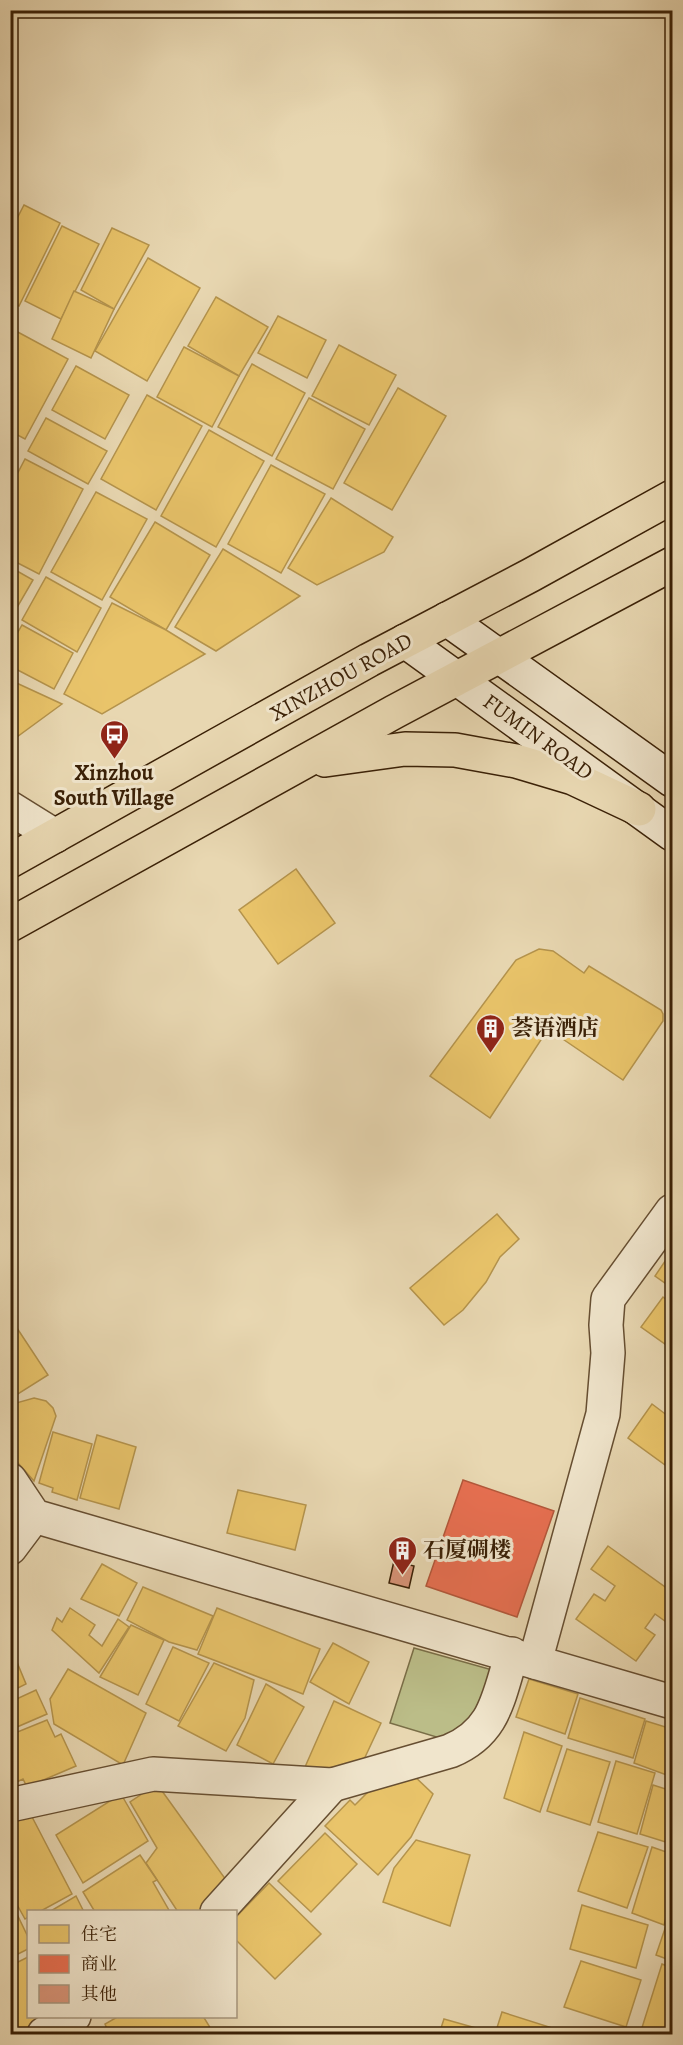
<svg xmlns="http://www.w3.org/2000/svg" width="683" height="2045" font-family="Alegreya,'Noto Serif SC',serif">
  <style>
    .green { fill: #bbbd88; stroke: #7a6e47; stroke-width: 1.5 }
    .homes { fill: #e9c46a; stroke: #b4934c; stroke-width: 1.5 }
    .shops { fill: #e76f51; stroke: #b3573a; stroke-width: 1.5 }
    .building { fill: #d89478; stroke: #3a2006; stroke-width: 1.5 }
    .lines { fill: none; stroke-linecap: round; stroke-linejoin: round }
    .street-casing { stroke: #664e31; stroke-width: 36 }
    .secondary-casing { stroke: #3a2006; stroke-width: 36 }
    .primary-casing { stroke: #3a2006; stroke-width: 36 }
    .street { stroke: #f0e5cc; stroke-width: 33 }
    .secondary { stroke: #f0e5cc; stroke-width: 33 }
    .primary { stroke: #e8d7b1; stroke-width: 33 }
    .labels { text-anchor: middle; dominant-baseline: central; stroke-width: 6; stroke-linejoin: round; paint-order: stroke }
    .street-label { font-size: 22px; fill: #3a2006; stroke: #f0e5cc }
    .poi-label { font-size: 22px; font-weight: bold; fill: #3a2006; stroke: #f0e5cc; text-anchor: start }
  </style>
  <rect width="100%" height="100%" fill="#e8d7b1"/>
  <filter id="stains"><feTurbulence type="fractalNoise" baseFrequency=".00333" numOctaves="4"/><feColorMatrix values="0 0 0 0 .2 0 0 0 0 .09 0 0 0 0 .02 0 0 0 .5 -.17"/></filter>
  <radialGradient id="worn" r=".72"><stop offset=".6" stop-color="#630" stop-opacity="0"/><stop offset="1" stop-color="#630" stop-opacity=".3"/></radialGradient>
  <polygon class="green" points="414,1648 496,1671 486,1707 443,1739 390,1723"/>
  <g class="homes">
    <polygon points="24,205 60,223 19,306 10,302 10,232"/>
    <polygon points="62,226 99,244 61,319 25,301"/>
    <polygon points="112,228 149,245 114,309 81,290"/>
    <polygon points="148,258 200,288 147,381 95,351"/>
    <polygon points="74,291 114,309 91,358 52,339"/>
    <polygon points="216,297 268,327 239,376 188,346"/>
    <polygon points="278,316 326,340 307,378 258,353"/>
    <polygon points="14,330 68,359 25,439 10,431 10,338"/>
    <polygon points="339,345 396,375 369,425 312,396"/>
    <polygon points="184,347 239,376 212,427 157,397"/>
    <polygon points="252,364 305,393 272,456 218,427"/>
    <polygon points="76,366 129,395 105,439 52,410"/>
    <polygon points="398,388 446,416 392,510 344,483"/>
    <polygon points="147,395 202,426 156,510 101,479"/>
    <polygon points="309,398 365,429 333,489 276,459"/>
    <polygon points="46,418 107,451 88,484 28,451"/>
    <polygon points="209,430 264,461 216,547 161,516"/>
    <polygon points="25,459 83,489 39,574 10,559 10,488"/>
    <polygon points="271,465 325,494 281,573 228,544"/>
    <polygon points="96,492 147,519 102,600 51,572"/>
    <polygon points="331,498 393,537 384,552 317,585 288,568"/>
    <polygon points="155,522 210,555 166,630 110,597"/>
    <polygon points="223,549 300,596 216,651 175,627"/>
    <polygon points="10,567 33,580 15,611 10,608"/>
    <polygon points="46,577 101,608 77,652 22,620"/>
    <polygon points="112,603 166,630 205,654 102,714 64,694"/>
    <polygon points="22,625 73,653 54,689 10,666 10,646"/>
    <polygon points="10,680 62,704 10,742"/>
    <polygon points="296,869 335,923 278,964 239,910"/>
    <polygon points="539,949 553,951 584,973 589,966 661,1010 663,1014 663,1021 623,1080 548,1029 490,1118 430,1076 516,960"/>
    <polygon points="497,1214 519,1239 500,1257 486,1282 463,1310 444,1325 410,1288"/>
    <polygon points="672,1251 672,1288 655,1276"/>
    <polygon points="663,1297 672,1304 672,1349 641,1327"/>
    <polygon points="13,1322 48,1375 10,1399 10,1324"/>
    <polygon points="34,1398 46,1401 53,1408 56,1416 34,1481 10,1454 10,1418 16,1403"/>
    <polygon points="652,1404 672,1419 672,1470 628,1438"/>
    <polygon points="53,1432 92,1444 77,1500 52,1492 53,1488 39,1483"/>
    <polygon points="97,1435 136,1447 119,1509 80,1498"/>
    <polygon points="238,1490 306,1505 295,1550 227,1533"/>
    <polygon points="608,1546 672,1592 672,1626 655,1614 645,1628 655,1635 636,1661 576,1619 594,1594 605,1601 615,1586 591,1569"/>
    <polygon points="102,1564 137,1583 119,1616 81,1599"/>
    <polygon points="143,1587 213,1616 197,1650 169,1642 127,1620"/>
    <polygon points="70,1608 95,1625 89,1635 102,1646 118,1619 129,1627 99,1673 52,1630 57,1618 62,1622"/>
    <polygon points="217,1608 320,1649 303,1694 198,1654"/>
    <polygon points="131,1625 164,1640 138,1695 100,1677"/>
    <polygon points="333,1643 369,1662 349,1704 310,1682"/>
    <polygon points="173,1647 209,1663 179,1721 146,1704"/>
    <polygon points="14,1655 26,1684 10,1692 10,1657"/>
    <polygon points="214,1663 254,1680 245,1718 226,1751 178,1726"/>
    <polygon points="68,1669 146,1713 123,1765 54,1724 50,1699"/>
    <polygon points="529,1679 578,1694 565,1734 516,1717"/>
    <polygon points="266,1684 304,1707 273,1764 237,1745"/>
    <polygon points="36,1690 47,1714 10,1730 10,1702"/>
    <polygon points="580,1698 645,1719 633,1758 568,1738"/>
    <polygon points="334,1701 381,1723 359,1770 305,1767"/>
    <polygon points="47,1720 55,1737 61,1734 76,1766 27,1787 23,1779 10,1785 10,1735"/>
    <polygon points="646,1721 672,1729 672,1777 634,1763"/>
    <polygon points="524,1732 562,1746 540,1812 504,1798"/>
    <polygon points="567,1749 610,1762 590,1825 547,1811"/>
    <polygon points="616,1761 655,1773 637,1834 598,1822"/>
    <polygon points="410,1772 433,1794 411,1837 378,1875 325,1826 350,1800 355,1805 370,1790"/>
    <polygon points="157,1784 234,1891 207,1912 178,1912 146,1863 157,1848 130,1802"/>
    <polygon points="653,1785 672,1791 672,1844 640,1834"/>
    <polygon points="121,1794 148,1841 83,1883 56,1835"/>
    <polygon points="30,1813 72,1894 39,1912 28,1912 28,1917 25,1919 10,1892 10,1818"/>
    <polygon points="598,1832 648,1847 627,1908 578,1891"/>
    <polygon points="325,1833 357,1864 311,1912 278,1881"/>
    <polygon points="416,1840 470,1855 450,1926 383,1902 394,1868"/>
    <polygon points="652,1847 672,1854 672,1895 664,1925 632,1913"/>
    <polygon points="140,1855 157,1880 153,1882 170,1912 95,1912 83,1892"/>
    <polygon points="269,1883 321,1934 275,1979 236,1940 236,1917"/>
    <polygon points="76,1896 84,1912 49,1912"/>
    <polygon points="582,1905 648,1925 636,1968 570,1949"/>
    <polygon points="14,1908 28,1937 28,1949 10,1958 10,1909"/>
    <polygon points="672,1908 672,1961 656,1955"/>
    <polygon points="28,1957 28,2016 54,2016 19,2034 10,2034 10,1966"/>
    <polygon points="581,1961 641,1980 626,2027 564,2007"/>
    <polygon points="662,1964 672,1968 672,2034 640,2034"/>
    <polygon points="502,2012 571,2034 495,2034"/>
    <polygon points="119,2016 203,2016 214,2034 109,2034 105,2024"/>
    <polygon points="444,2019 490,2032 489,2034 439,2034"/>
  </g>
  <polygon class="shops" points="463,1480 554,1511 517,1617 426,1586"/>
  <polygon class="building" points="394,1561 414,1566 409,1588 389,1583"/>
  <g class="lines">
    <defs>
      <g id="street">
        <polyline points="10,808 55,836"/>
        <polyline points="10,1480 34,1516 672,1702"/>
        <polyline points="10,1548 34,1516"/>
        <polyline points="535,1662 603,1414 608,1353 606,1325 608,1299 672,1211"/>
        <path d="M10 1805 153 1774 332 1785 450 1751C496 1732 498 1697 512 1654"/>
        <polyline points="217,1912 332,1785"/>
        <polyline points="44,2034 74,2016"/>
      </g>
      <g id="secondary">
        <polyline points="447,619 672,780"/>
        <polyline points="405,641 672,834"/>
      </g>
      <g id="primary">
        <polyline points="325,760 405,749 455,750 516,761 573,778 639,809"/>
        <polyline points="10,861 369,660 531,575 672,497"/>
        <polyline points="10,925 394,712 672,564"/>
      </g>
    </defs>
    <use href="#street" class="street-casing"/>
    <use href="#secondary" class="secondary-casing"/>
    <use href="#primary" class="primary-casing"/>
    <use href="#street" class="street"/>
    <use href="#secondary" class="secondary"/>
    <use href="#primary" class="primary"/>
  </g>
  <defs>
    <symbol id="bus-pin" viewBox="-11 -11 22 30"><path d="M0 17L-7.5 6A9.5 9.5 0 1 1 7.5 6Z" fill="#8f2418" stroke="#f0e5cc"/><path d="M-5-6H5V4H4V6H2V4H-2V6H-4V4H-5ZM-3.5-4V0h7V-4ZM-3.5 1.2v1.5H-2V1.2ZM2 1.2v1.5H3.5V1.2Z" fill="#fff"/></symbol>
    <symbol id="building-pin" viewBox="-11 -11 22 30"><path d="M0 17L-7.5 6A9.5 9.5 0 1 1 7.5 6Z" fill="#8f2418" stroke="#f0e5cc"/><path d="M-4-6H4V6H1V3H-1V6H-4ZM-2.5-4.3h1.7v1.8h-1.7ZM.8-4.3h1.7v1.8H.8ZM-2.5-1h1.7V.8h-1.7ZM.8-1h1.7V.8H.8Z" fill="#fff"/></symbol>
  </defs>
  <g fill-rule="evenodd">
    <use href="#bus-pin" x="98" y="718" width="33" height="45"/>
    <use href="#building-pin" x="474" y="1012" width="33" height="45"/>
    <use href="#building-pin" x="386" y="1534" width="33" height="45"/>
  </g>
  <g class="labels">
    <g class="street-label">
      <text transform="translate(341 677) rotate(-29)">XINZHOU ROAD</text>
      <text transform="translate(538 737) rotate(36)">FUMIN ROAD</text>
    </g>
    <g class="poi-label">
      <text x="114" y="773" text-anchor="middle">Xinzhou<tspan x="114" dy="25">South Village</tspan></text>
      <text x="511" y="1028">荟语酒店</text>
      <text x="423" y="1550">石厦碉楼</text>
    </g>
  </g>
  <rect width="683" height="2045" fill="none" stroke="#e8d7b1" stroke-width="36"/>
  <rect x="12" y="12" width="659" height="2021" fill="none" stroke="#3a2006" stroke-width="3"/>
  <rect x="18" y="18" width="647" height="2009" fill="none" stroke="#3a2006" stroke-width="1.5"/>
  <rect x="27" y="1910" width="210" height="108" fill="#f0e5cc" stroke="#a7967d" stroke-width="1.5"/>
  <rect x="39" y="1925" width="30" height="18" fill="#e9c46a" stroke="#a7967d" stroke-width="1.5"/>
  <text x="81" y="1940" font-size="18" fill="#3a2006">住宅</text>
  <rect x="39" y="1955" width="30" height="18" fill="#e76f51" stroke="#a7967d" stroke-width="1.5"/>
  <text x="81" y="1970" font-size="18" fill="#3a2006">商业</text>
  <rect x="39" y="1985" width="30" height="18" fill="#d89478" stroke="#a7967d" stroke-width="1.5"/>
  <text x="81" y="2000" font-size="18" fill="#3a2006">其他</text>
  <rect width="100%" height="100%" filter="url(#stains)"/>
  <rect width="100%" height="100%" fill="url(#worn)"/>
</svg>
